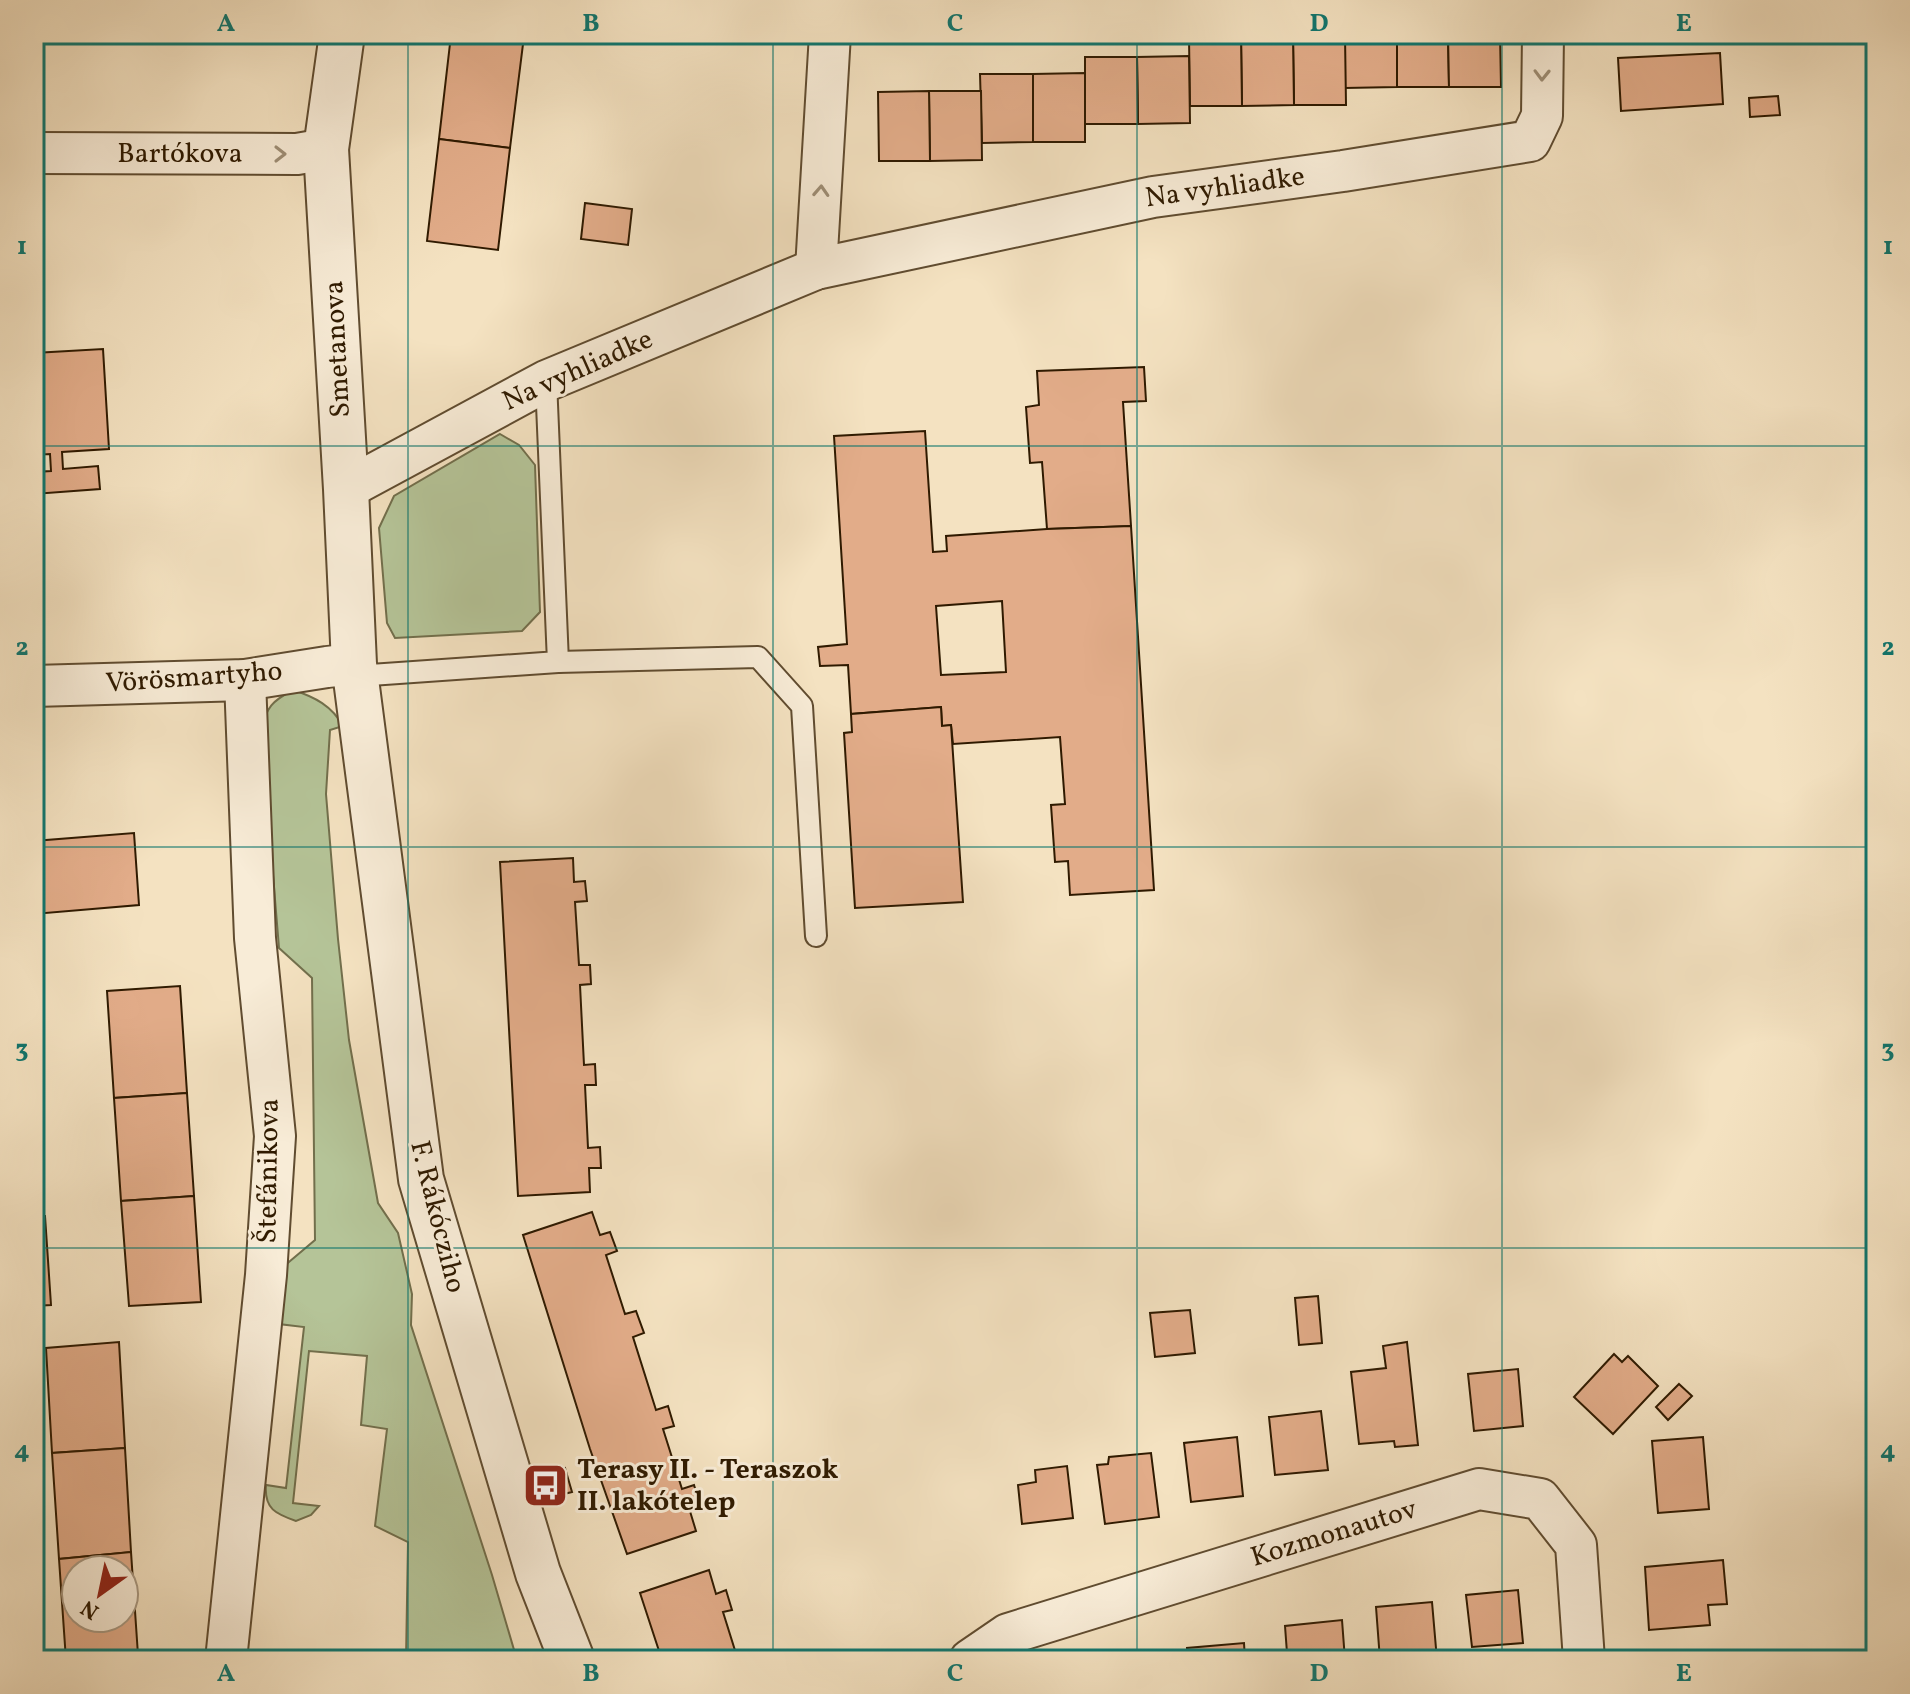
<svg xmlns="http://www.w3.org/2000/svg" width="1910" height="1694" font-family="Vollkorn,serif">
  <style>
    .green { fill: #b5c498; stroke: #726f4c; stroke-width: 2 }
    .building { fill: #e2ac89; stroke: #2f1a00; stroke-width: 2; fill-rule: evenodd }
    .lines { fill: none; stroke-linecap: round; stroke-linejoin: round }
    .service-casing { stroke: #604c30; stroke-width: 24 }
    .minor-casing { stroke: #604c30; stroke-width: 44 }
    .tertiary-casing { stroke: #604c30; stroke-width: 48 }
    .service { stroke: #f8ecd7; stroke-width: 20 }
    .minor { stroke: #f8ecd7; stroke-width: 40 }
    .tertiary { stroke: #f8ecd7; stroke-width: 44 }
    .oneway { stroke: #9e8e76 }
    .grid { fill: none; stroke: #0f766e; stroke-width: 2; stroke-opacity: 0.55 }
    .labels { text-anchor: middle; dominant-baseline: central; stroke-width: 6; stroke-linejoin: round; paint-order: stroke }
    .street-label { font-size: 28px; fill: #2f1a00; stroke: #f8ecd7 }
    .poi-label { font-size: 28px; font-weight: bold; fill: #2f1a00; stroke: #f8ecd7; text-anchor: start }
    .neatline { fill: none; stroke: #0f766e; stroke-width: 3 }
    .grid-label { font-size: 26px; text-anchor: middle; font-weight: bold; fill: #0f766e }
  </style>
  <rect width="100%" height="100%" fill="#f4e2c1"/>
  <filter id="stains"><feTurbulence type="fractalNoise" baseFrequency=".0025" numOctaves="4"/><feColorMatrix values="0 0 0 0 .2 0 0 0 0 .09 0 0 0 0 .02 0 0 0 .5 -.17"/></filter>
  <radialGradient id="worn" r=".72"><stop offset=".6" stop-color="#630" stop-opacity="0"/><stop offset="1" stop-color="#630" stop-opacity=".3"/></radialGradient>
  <g class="green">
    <polygon points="500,434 519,445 535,465 540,612 522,631 395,638 387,623 379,528 394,496"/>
    <path d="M293 690C315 697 332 706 343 726L330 730 326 794 338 939 349 1040 378 1203 398 1233 412 1294 411 1325 492 1575 517 1660H406L408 1542 375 1526 387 1429 361 1425 367 1356 309 1351 293 1503 319 1506 311 1515 296 1521C276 1514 264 1509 266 1485L286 1488 304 1327 279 1324 283 1267 315 1240 312 978 279 948 261 729C267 707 272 701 293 690Z"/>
  </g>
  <g class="building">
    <polygon points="452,34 524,34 523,44"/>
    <polygon points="1345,34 1397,34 1397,87 1345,88"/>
    <polygon points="1397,34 1448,34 1449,87 1397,87"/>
    <polygon points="1448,34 1500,34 1501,87 1449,87"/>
    <polygon points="451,35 523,44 510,148 439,139"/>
    <polygon points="1345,36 1346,105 1294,105 1293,37"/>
    <polygon points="1241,37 1293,37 1294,105 1242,106"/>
    <polygon points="1241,37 1242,106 1190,106 1189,38"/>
    <polygon points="1720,53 1723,104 1621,111 1618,58"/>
    <polygon points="1189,56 1190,123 1138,124 1137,57"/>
    <polygon points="1085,57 1137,57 1138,124 1085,124"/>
    <polygon points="1085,73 1085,142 1033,142 1033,74"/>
    <polygon points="980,74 1033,74 1033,142 982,143"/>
    <polygon points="929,91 981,91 982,160 930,161"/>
    <polygon points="929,91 930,161 879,161 878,92"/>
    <polygon points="1778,96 1780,115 1750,117 1749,98"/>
    <polygon points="439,139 510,148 498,250 427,241"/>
    <polygon points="585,203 632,209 628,245 581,239"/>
    <polygon points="103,349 109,449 62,452 63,469 98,466 100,489 34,494 34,472 51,471 50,454 34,455 34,353"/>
    <polygon points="1144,367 1146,401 1123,402 1131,526 1047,529 1042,462 1030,463 1026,407 1039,405 1037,371"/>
    <path d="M925 431 933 552 947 551 946 536 1047 529 1131 526 1154 890 1070 895 1068 861 1055 862 1051 805 1065 804 1060 737 953 744 951 725 942 726 941 707 851 714 848 665 820 666 818 647 847 644 834 436ZM1002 601 1006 672 941 675 936 606Z"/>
    <polygon points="941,707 942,726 951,725 963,902 855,908 844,733 852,732 851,714"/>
    <polygon points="134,833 139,905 34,914 34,841"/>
    <polygon points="573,858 574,882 585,881 587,901 575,902 579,965 590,965 591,984 580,985 584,1065 595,1064 596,1085 585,1085 588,1148 600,1147 601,1168 589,1168 590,1192 518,1196 500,862"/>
    <polygon points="180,986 187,1093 114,1098 107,991"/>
    <polygon points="187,1093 194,1196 121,1201 114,1098"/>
    <polygon points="194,1196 201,1302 129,1306 121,1201"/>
    <polygon points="592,1212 600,1235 610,1232 617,1251 606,1255 625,1314 636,1311 644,1333 633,1337 656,1410 668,1406 674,1426 663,1429 682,1489 694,1485 700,1505 689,1508 696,1531 627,1554 590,1449 523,1235"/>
    <polygon points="45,1216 51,1305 34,1306 34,1217"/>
    <polygon points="1318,1296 1322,1343 1299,1345 1295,1298"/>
    <polygon points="1190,1310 1195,1353 1155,1357 1150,1313"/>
    <polygon points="119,1342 125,1448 52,1453 46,1348"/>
    <polygon points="1407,1342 1418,1445 1395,1447 1394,1441 1359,1444 1351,1372 1386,1368 1383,1346"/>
    <polygon points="1614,1354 1622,1362 1628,1356 1658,1386 1613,1434 1574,1397"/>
    <polygon points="1518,1369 1523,1426 1474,1431 1468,1374"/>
    <polygon points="1679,1384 1692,1396 1668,1420 1656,1407"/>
    <polygon points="1321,1411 1328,1470 1275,1475 1269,1417"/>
    <polygon points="1237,1437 1243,1496 1191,1502 1184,1443"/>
    <polygon points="1703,1437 1709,1509 1658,1513 1652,1441"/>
    <polygon points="125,1448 131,1552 59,1559 52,1453"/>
    <polygon points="1151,1453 1159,1517 1105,1524 1097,1465 1108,1464 1109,1457"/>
    <polygon points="1067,1466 1073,1518 1022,1524 1018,1485 1036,1482 1035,1470"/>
    <polygon points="565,1468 572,1492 564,1494 557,1471"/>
    <path d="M131 1552 138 1655 66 1660 59 1559ZM76 1570H124V1618H76Z"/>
    <polygon points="1723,1560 1727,1604 1708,1605 1710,1625 1649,1630 1645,1567"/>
    <polygon points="709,1570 716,1594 726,1590 732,1610 723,1612 738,1660 662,1660 640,1593"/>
    <polygon points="1518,1590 1523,1643 1472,1647 1466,1595"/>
    <polygon points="1432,1602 1437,1660 1380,1660 1376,1607"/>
    <polygon points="1342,1620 1345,1660 1281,1660 1281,1653 1287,1653 1285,1626"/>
    <polygon points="1244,1643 1245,1660 1188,1660 1187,1648"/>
    <polygon points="138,1655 139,1660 81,1660"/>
  </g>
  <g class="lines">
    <defs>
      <g id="service">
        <polyline points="558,662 758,657 802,706 816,936"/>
        <polyline points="356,676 558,662 546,381"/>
      </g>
      <g id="minor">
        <polyline points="34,153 297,154 326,149"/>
        <polyline points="816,269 830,34"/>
        <polyline points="346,489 546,381 816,269 1153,197 1343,171 1530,141 1542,116 1543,34"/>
        <polyline points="34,686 245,680 327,667 354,664"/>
        <polyline points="226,1660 266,1275 275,1136 255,938 245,680"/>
        <polyline points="970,1660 1008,1634 1479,1489 1540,1499 1576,1545 1584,1660"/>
      </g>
      <polyline id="tertiary" points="342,34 326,149 346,489 354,664 421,1179 538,1573 572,1660"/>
    </defs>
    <use href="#service" class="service-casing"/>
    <use href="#minor" class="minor-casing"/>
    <use href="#tertiary" class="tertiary-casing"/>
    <use href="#service" class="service"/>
    <use href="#minor" class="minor"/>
    <use href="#tertiary" class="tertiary"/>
  </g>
  <defs><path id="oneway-chevron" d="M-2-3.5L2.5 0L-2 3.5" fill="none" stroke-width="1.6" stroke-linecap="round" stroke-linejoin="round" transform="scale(2)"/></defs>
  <g class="oneway">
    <use href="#oneway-chevron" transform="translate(1542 75) rotate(91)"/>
    <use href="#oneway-chevron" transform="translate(280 154)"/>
    <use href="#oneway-chevron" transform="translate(821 191) rotate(-87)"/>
  </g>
  <path class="grid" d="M408 34V1660M773 34V1660M1137 34V1660M1502 34V1660M34 446H1876M34 847H1876M34 1248H1876"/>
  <defs>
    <symbol id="bus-square" viewBox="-11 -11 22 22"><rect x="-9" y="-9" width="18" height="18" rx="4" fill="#8f2418" stroke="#f8ecd7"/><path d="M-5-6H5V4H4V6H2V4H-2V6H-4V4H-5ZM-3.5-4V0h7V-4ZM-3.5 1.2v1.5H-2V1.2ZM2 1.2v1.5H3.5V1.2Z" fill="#fff"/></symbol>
  </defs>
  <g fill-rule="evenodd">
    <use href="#bus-square" x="520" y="1460" width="51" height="51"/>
  </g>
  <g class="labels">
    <g class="street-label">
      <text x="180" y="154">Bartókova</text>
      <text transform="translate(1225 188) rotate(-8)">Na vyhliadke</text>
      <text transform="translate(338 349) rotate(-93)">Smetanova</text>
      <text transform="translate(578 371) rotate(-24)">Na vyhliadke</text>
      <text transform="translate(194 678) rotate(-4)">Vörösmartyho</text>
      <text transform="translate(269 1171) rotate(-89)">Štefánikova</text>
      <text transform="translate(437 1217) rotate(76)">F. Rákócziho</text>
      <text transform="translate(1334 1534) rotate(-17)">Kozmonautov</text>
    </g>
    <g class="poi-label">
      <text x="577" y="1470">Terasy II. - Teraszok<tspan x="577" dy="32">II. lakótelep</tspan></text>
    </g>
  </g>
  <rect width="1910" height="1694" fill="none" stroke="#f4e2c1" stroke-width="88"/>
  <g transform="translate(100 1594) rotate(213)"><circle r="38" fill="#f8ecd7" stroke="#a89881" stroke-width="2"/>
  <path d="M0-6L14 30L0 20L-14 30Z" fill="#8f2418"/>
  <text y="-12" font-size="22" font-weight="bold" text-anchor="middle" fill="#2f1a00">N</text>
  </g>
  <rect x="44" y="44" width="1822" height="1606" class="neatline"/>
  <g class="grid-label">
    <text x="226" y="31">A</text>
    <text x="591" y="31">B</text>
    <text x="955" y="31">C</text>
    <text x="1319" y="31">D</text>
    <text x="1684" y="31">E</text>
    <text x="22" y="254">1</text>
    <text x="1888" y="254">1</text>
    <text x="22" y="655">2</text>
    <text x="1888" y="655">2</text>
    <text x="22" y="1057">3</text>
    <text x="1888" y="1057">3</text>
    <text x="22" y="1458">4</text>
    <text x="1888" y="1458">4</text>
    <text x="226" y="1681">A</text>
    <text x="591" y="1681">B</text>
    <text x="955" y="1681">C</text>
    <text x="1319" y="1681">D</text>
    <text x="1684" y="1681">E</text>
  </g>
  <rect width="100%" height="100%" filter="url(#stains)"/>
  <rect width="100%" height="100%" fill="url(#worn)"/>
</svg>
